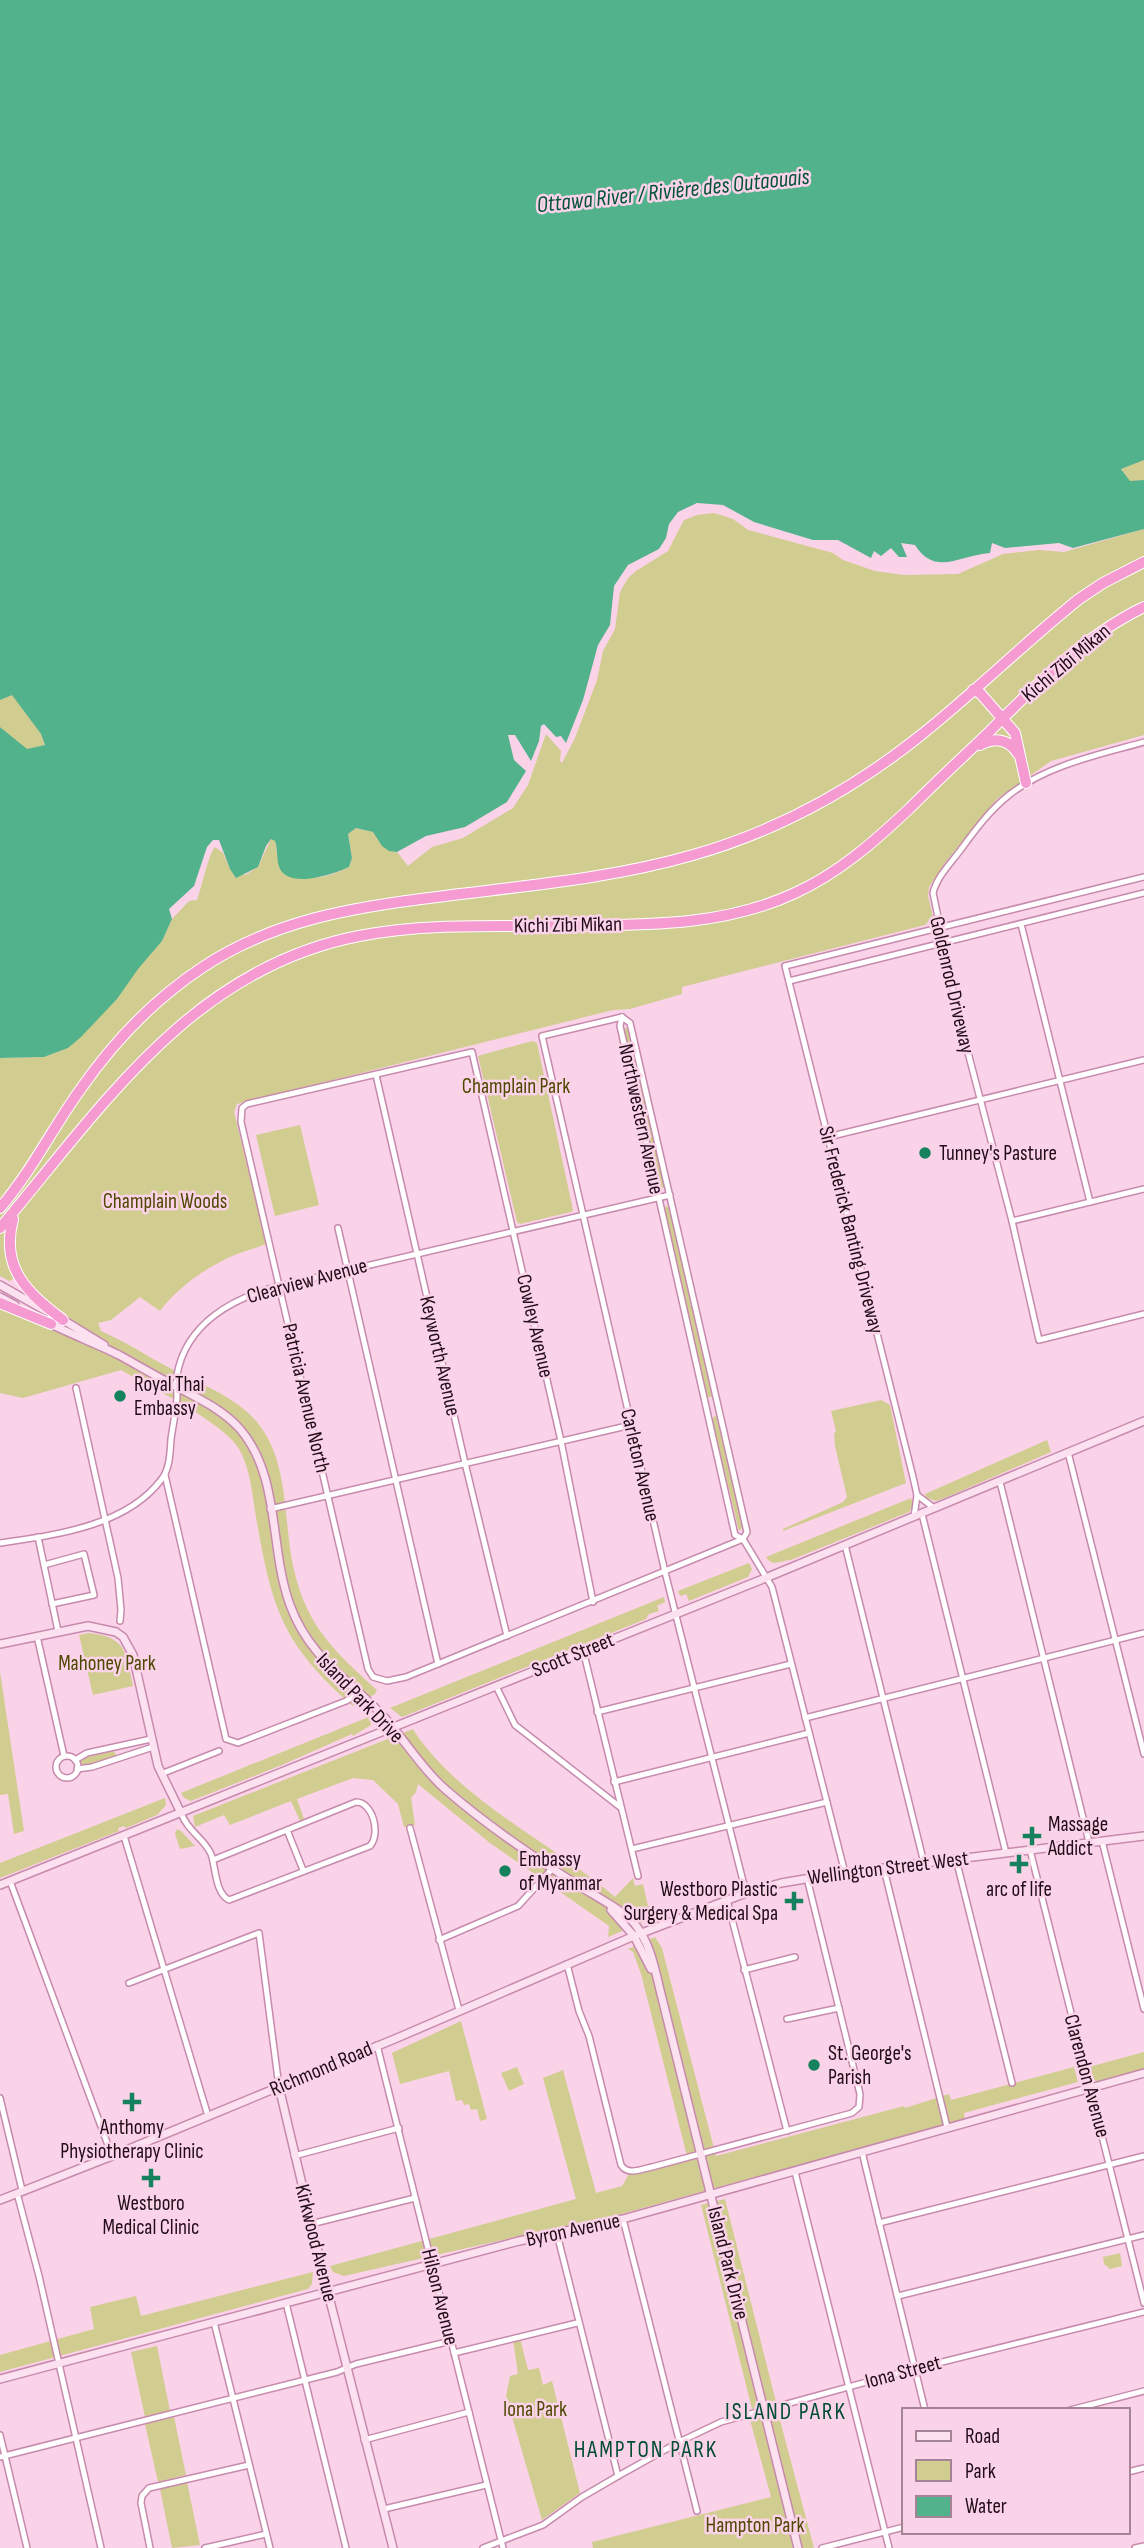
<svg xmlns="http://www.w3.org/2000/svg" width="1144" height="2548" font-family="'Sofia Sans Condensed',sans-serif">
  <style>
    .green { fill: #d1cc8f }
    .water { fill: #52b28b }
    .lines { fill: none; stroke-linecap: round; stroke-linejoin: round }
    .street-casing { stroke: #c78aad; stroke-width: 8 }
    .secondary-casing { stroke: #c78aad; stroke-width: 10 }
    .highway-casing { stroke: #fff; stroke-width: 12 }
    .street { stroke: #fff; stroke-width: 5 }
    .secondary { stroke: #fce1f1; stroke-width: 7 }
    .highway { stroke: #f69bd1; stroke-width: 10 }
    .poi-dot { fill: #16815d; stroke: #fbd3e9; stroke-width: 2.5 }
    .labels { text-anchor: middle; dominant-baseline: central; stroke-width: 5; stroke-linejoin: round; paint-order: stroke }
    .street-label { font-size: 21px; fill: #220c1a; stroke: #fbd3e9 }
    .park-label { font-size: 21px; fill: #4e4800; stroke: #fbd3e9 }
    .poi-label { font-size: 21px; fill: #220c1a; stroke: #fbd3e9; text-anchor: start }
    .water-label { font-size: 23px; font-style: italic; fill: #005239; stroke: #fbd3e9 }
    .neighbourhood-label { font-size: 23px; letter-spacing: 2px; fill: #004c34; stroke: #fbd3e9 }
  </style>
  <rect width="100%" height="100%" fill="#fbd3e9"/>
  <g class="green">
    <polygon points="1144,460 1144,480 1130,482 1121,468"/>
    <path d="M714 513 733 519 748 530 833 553 843 560 875 571 904 575 958 574 1003 554 1039 550 1064 552 1144 529V735L1051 761 997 799 945 863 929 887 928 896 933 917 925 925 682 987V994L630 1009 613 1010 237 1104 234 1112 266 1244C255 1249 242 1251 230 1257 204 1269 177 1288 160 1311L140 1297 111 1320 98 1323 101 1331C124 1341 144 1354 166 1366 197 1383 239 1397 260 1426 290 1466 283 1524 294 1570 307 1627 336 1653 377 1690L375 1694 353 1706C281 1643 272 1608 256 1517 252 1493 250 1460 233 1441 210 1416 152 1388 121 1370L23 1398 0 1393V1306L56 1331 66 1314 36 1294 18 1277 9 1281 0 1276V1058L44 1057 68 1048 117 999 137 969 162 941 172 919 189 901 197 900C202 887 208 855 215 847L223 853 230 869 245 875 258 867 271 839 275 840 278 861 286 875C309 881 328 878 349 867L352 858 348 834 356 828 373 832C380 842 384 850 397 852L408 866 432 847 463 838 513 808 528 785 546 734 561 751 560 761 562 763 575 738 597 680 603 651 615 629 620 592 628 578 636 571 668 551 684 520 697 515Z"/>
    <polygon points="12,694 41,734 45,745 27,750 0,727 0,700"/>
    <polygon points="624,1028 629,1028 665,1185 663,1188 658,1187"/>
    <polygon points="532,1041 537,1043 573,1210 571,1212 520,1224 517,1222 478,1056"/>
    <polygon points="300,1125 319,1205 275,1216 256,1135"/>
    <polygon points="666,1206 670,1208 712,1397 707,1397 664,1210"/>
    <polygon points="881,1400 890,1405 906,1483 783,1531 783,1529 843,1502 847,1497 835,1446 834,1434 836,1431 831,1411"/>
    <polygon points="716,1415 743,1527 739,1531 712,1419"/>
    <polygon points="1047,1440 1051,1452 947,1497 936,1501 927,1498 925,1494"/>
    <path d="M911 1498 913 1505 909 1512 791 1560C781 1560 773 1568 766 1557Z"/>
    <polygon points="749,1563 752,1569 748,1577 689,1601 686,1594 681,1596 679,1594 678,1591"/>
    <polygon points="664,1597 665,1602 657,1606 659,1611 649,1614 646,1619 402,1717 390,1708"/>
    <path d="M89 1633C127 1637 126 1653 133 1686L93 1695 79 1635Z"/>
    <polygon points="0,1672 24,1831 14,1834 8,1794 0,1795"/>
    <polygon points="371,1716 371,1725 353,1736 352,1734 282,1765 191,1801 184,1798 181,1793"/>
    <path d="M413 1729C419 1740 428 1749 436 1759 488 1815 558 1848 615 1897L633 1878 635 1886 643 1884 648 1906H652L656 1917 608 1937 609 1926 490 1843 418 1784 416 1792 411 1798 415 1825 404 1827 398 1804 373 1780 353 1778 297 1799 304 1819 300 1821 291 1801 230 1825 224 1815 195 1827 193 1816Z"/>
    <polygon points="113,1751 116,1754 115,1758 90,1765 81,1764 81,1761 88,1757"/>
    <polygon points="165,1798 166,1805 157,1815 126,1828 124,1826 118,1828 119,1831 0,1878 0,1863"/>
    <polygon points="177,1829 181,1831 195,1846 180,1849 175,1834"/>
    <polygon points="655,1937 662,1948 716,2156 904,2106 905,2108 949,2094 951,2100 1074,2067 1078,2082 964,2113 965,2119 589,2223 533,2233 344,2276 333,2272 330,2266 576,2199 543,2078 563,2070 596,2193 622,2186 629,2174 688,2160 641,1974 633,1952 628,1949"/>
    <polygon points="461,2021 487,2119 480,2121 477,2109 471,2110 469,2104 464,2105 462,2100 456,2101 449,2071 400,2084 392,2053"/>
    <polygon points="1144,2052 1144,2069 1097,2082 1093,2079 1089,2067"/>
    <polygon points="517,2067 524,2084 509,2091 501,2073"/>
    <polygon points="725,2199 776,2402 752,2409 701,2205"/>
    <polygon points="1120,2253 1122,2266 1110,2269 1104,2264 1103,2257"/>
    <polygon points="313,2272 312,2284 308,2289 0,2372 0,2355 94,2329 90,2307 136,2296 141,2316"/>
    <polygon points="520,2338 528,2370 539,2368 543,2385 552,2381 580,2493 542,2520 506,2396 510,2376 518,2374 513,2340"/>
    <polygon points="157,2346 170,2411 145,2417 131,2352"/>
    <polygon points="777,2409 814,2548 593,2548 592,2542 771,2497 749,2416"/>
    <polygon points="174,2417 186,2475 158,2482 145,2424"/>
    <polygon points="187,2482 200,2545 172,2548 160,2489"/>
  </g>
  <path class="water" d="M0 0H1144V460L1121 469 1130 481 1144 480V529L1073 548 1059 543 1005 548 992 543 990 553C960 555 935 577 915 545L901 543 907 557H899L891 548 881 556 874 551 871 558 838 540H813L754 522 723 505 697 503 678 512 669 524 666 538 659 549 628 565 614 586 610 625 598 645 583 700 566 743 561 736 556 737 544 724 541 726 539 741 531 761 515 735H508L514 760 526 771 507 802 465 827 426 836 397 852 389 851 382 846 373 832 356 828 348 834 352 858 349 867C334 874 291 889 280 869 276 861 278 849 275 841L271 839 266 846 258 867 236 878 230 869 219 840H213L207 847 194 886 169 909 172 919 162 941 138 969 117 999 81 1037 68 1048 44 1057 0 1058V727L27 749 45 745 41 734 12 695 0 700Z"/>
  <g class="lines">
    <defs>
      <g id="street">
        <path d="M1144 742C1098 755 1047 765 1009 795 990 810 976 829 962 848 952 862 937 876 933 893L959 1018 1012 1221 1039 1340 1144 1314"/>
        <polyline points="1021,924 1090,1202"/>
        <polyline points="789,981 1144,893"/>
        <polyline points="622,1017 542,1036 665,1572 746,1893"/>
        <polyline points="622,1017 620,1026 735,1535 743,1539 772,1587 845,1873"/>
        <polyline points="622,1017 630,1023 747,1532 743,1539"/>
        <polyline points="376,1075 465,1463 507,1636"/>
        <polyline points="828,1137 1144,1060"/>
        <polyline points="1012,1221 1144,1189"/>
        <polyline points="338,1228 438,1664"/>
        <polyline points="76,1388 118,1578 121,1610 120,1621"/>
        <polyline points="1068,1452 1144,1754"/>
        <polyline points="165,1475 226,1739 238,1743 346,1701 359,1693"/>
        <polyline points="1000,1482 1089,1842"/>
        <polyline points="917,1495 934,1508"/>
        <polyline points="270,1509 631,1425"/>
        <polyline points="922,1514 1006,1853"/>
        <polyline points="914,1517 917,1495 913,1477 785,966 1144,877"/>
        <polyline points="38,1537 58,1631"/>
        <path d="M0 1543C54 1535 125 1527 161 1480 170 1469 170 1453 171 1439 173 1425 176 1411 177 1397 177 1390 176 1382 177 1375 186 1323 234 1297 280 1286L670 1195"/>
        <polyline points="845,1545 924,1863"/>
        <polyline points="44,1565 84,1554 94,1595 52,1604"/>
        <polyline points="593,1602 561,1441 472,1052 247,1104 242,1108 241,1122 368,1669 373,1677 387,1681 406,1677 743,1539"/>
        <polyline points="37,1636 64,1756"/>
        <polyline points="583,1650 638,1876"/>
        <polyline points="496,1686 515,1725 620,1807"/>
        <polyline points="597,1712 791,1664"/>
        <polyline points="805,1718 1144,1633"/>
        <circle cx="67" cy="1767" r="11"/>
        <polyline points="75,1760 87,1753 151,1739"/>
        <polyline points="77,1769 92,1767 153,1747"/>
        <polyline points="161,1774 219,1751"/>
        <polyline points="614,1782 809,1733"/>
        <path d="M181 1813C188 1832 204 1838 211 1854 216 1868 215 1893 229 1900L370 1846C381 1834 373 1802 356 1802L213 1860"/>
        <polyline points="410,1828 459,2010"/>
        <polyline points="287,1830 303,1870"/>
        <polyline points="124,1836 208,2116"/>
        <polyline points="1102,1841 1144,2009"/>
        <polyline points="632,1849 827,1802"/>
        <polyline points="1030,1850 1144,2303"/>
        <polyline points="956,1859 1012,2083"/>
        <polyline points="884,1869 947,2127"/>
        <polyline points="10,1881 112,2156"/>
        <polyline points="727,1900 787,2131"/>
        <polyline points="439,1940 518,1906 552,1869"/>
        <path d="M567 1964 579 2011 589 2036 621 2165C628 2176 641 2169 652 2167L852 2113 859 2107 860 2094 807 1878"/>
        <polyline points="744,1970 795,1957"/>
        <polyline points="129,1983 259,1933 279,2087"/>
        <polyline points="787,2019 839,2008"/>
        <polyline points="377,2045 503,2548"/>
        <polyline points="0,2098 22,2190"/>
        <polyline points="862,2152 925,2410"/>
        <polyline points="294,2156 399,2128"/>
        <polyline points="795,2172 889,2548"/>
        <polyline points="17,2193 39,2276 101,2548"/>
        <polyline points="623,2219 697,2511"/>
        <polyline points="879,2223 1144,2156"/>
        <polyline points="311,2224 415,2198"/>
        <polyline points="557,2234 618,2476"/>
        <polyline points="898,2296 1144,2235"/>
        <polyline points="286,2303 346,2548"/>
        <polyline points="214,2322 270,2548"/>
        <polyline points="454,2353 577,2323"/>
        <polyline points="1070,2410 1144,2391"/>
        <polyline points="0,2435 27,2548"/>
        <polyline points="364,2440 469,2412"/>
        <polyline points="0,2457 337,2372 356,2364 451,2341"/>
        <polyline points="1128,2472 1144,2468"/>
        <polyline points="384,2509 486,2485"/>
        <polyline points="150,2548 141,2503 142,2496 149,2488 249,2465"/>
        <polyline points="205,2548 266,2534"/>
        <polyline points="483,2548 543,2525 582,2497 618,2476 679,2442 721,2422 914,2369 1144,2312"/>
        <polyline points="822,2548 904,2527"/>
        <polyline points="1135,2548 1144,2546"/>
      </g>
      <g id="secondary">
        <polyline points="0,1285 46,1311"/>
        <polyline points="0,1297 15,1305"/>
        <polyline points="60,1318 104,1345"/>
        <path d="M47 1322C70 1334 95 1343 119 1355 139 1366 159 1378 179 1388 201 1400 223 1410 240 1429 281 1477 269 1548 290 1605 310 1659 347 1677 384 1717 405 1740 421 1768 445 1789 485 1824 529 1854 573 1882 589 1893 622 1909 634 1923 652 1944 656 1976 663 2002L798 2548"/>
        <polyline points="0,1644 88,1626 116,1632 123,1637 133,1655 158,1766 181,1813"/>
        <polyline points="0,1885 768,1577 1144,1421"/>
        <polyline points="611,1910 634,1936 651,1969"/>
        <polyline points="279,2087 324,2277 393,2548"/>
        <polyline points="0,2200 112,2156 397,2038 634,1936 746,1893 781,1883 835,1874 1144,1836"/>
        <polyline points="0,2379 519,2241 623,2219 1144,2073"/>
      </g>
      <g id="highway">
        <polyline points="973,690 980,693 1015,733 1026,783"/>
        <path d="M980 745C995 737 1009 739 1018 754"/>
        <path d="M0 1208C31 1172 52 1129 80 1090 114 1041 153 1000 203 967 274 920 354 907 437 897 522 886 610 879 693 855 774 832 850 791 916 739 972 695 1023 644 1079 599L1103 583 1144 562"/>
        <path d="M13 1219C0 1269 28 1293 63 1320"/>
        <path d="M0 1228C102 1107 192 968 359 936 420 924 483 926 544 926 629 924 716 930 795 893 839 873 875 841 910 808 936 782 963 757 989 732 1036 685 1084 636 1144 607"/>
        <polyline points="0,1303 51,1324"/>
      </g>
    </defs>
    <use href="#street" class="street-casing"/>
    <use href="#secondary" class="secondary-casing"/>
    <use href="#highway" class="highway-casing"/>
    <use href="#street" class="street"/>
    <use href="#secondary" class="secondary"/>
    <use href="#highway" class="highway"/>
  </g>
  <g class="poi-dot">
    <circle cx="925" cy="1153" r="7"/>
    <circle cx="120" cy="1396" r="7"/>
    <path d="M1028.5 1825.5h7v7h7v7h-7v7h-7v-7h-7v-7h7z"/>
    <path d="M1015.5 1853.5h7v7h7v7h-7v7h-7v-7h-7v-7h7z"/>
    <circle cx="505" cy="1871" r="7"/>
    <path d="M790.5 1890.5h7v7h7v7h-7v7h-7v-7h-7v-7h7z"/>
    <circle cx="814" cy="2065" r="7"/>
    <path d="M128.5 2091.5h7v7h7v7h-7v7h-7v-7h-7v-7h7z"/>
    <path d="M147.5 2167.5h7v7h7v7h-7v7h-7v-7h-7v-7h7z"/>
  </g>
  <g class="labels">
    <g class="street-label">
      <text transform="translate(1066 663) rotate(-40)">Kichi Zībī Mīkan</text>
      <text transform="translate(568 925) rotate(-1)">Kichi Zībī Mīkan</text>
      <text transform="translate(952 985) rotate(77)">Goldenrod Driveway</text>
      <text transform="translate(641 1119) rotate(78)">Northwestern Avenue</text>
      <text transform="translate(851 1230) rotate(76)">Sir Frederick Banting Driveway</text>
      <text transform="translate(307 1281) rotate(-15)">Clearview Avenue</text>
      <text transform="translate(535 1326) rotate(77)">Cowley Avenue</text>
      <text transform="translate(440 1356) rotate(77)">Keyworth Avenue</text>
      <text transform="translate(306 1398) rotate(77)">Patricia Avenue North</text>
      <text transform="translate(640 1465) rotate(77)">Carleton Avenue</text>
      <text transform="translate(573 1655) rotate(-22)">Scott Street</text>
      <text transform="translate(360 1698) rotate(46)">Island Park Drive</text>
      <text transform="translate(888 1868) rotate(-7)">Wellington Street West</text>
      <text transform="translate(321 2069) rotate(-23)">Richmond Road</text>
      <text transform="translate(1087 2076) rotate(75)">Clarendon Avenue</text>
      <text transform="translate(573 2230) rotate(-12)">Byron Avenue</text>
      <text transform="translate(316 2243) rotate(76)">Kirkwood Avenue</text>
      <text transform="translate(728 2263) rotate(76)">Island Park Drive</text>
      <text transform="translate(440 2297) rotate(76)">Hilson Avenue</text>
      <text transform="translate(903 2372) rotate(-15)">Iona Street</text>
    </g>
    <g class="park-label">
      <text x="516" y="1086">Champlain Park</text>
      <text x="165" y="1201">Champlain Woods</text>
      <text x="107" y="1663">Mahoney Park</text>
      <text x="535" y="2409">Iona Park</text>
      <text x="755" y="2525">Hampton Park</text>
    </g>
    <g class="poi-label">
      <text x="939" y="1153">Tunney's Pasture</text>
      <text x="134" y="1384">Royal Thai<tspan x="134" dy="24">Embassy</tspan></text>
      <text x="1048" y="1824">Massage<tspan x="1048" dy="24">Addict</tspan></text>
      <text x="519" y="1859">Embassy<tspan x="519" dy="24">of Myanmar</tspan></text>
      <text x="778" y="1889" text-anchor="end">Westboro Plastic<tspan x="778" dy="24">Surgery &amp; Medical Spa</tspan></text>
      <text x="1019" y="1889" text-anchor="middle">arc of life</text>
      <text x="828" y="2053">St. George's<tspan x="828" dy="24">Parish</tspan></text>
      <text x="132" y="2127" text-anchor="middle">Anthomy<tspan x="132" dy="24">Physiotherapy Clinic</tspan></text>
      <text x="151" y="2203" text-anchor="middle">Westboro<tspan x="151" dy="24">Medical Clinic</tspan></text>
    </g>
    <g class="water-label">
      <text transform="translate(673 191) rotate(-6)">Ottawa River / Rivière des Outaouais</text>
    </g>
    <g class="neighbourhood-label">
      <text x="786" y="2412">ISLAND PARK</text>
      <text x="646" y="2450">HAMPTON PARK</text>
    </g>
  </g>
  <rect x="902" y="2408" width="228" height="126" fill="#fbd3e9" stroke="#a48396" stroke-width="2"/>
  <rect x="916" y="2431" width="35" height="10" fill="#fce1f1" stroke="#a48396" stroke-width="2"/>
  <text x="965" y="2443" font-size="21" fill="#220c1a">Road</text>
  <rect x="916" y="2460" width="35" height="21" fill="#d1cc8f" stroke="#a48396" stroke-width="2"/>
  <text x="965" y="2478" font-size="21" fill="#220c1a">Park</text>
  <rect x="916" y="2496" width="35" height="21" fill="#52b28b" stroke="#a48396" stroke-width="2"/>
  <text x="965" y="2513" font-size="21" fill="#220c1a">Water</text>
</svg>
